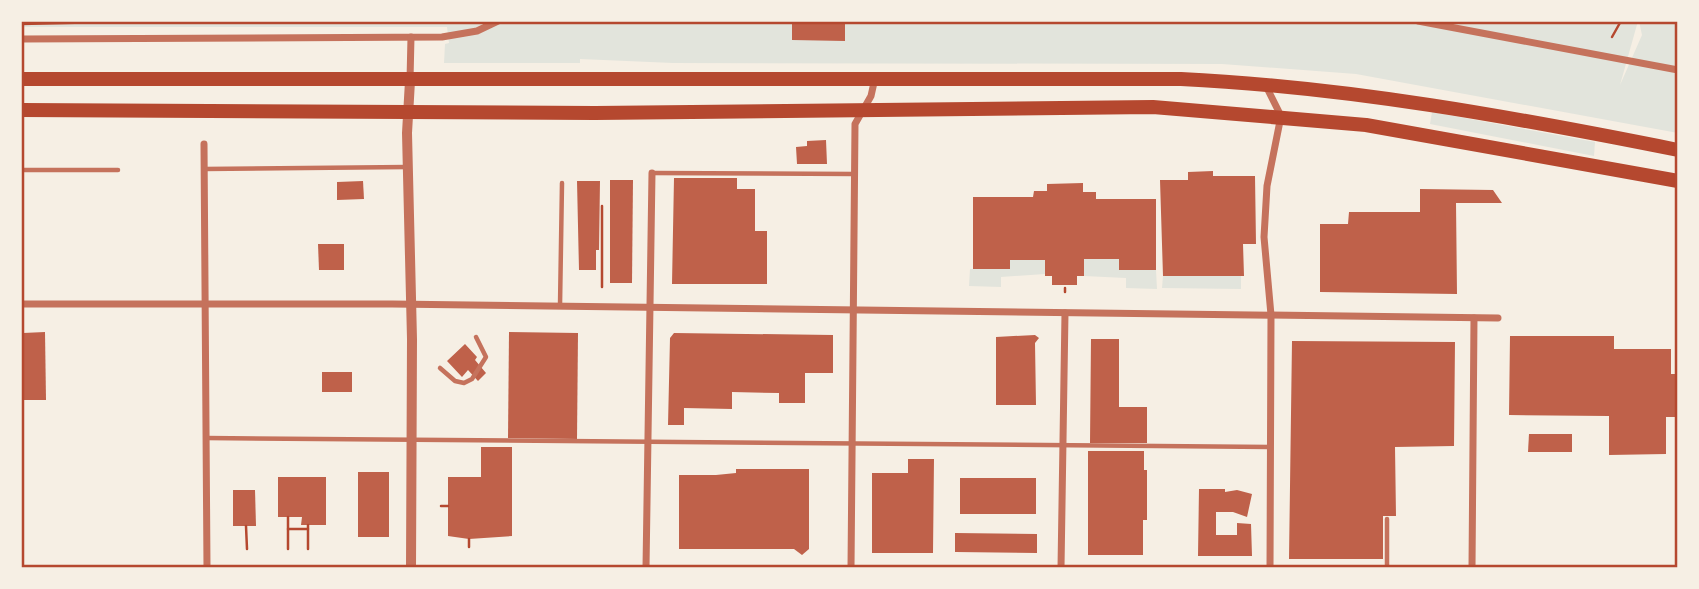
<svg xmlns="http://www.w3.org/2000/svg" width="1699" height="589" font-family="Arial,sans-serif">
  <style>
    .green { fill: #e2e4dc }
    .building { fill: #bf614a }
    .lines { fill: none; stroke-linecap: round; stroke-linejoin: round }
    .path { stroke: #b5482f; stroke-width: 2.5 }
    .service { stroke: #c5725c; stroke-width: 4.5 }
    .minor { stroke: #c5725c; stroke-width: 7 }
    .tertiary { stroke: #c5725c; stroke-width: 10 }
    .trunk { stroke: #b5482f; stroke-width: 14 }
    .neatline { fill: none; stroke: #b5482f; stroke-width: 2.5 }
  </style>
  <rect width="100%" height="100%" fill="#f6efe4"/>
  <g class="green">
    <polygon points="21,21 1638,21 1620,85 1642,35 1639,21 1678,21 1678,133 1356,74 1222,64 673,63 580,59 580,63 444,63 445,44 449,43 447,27 21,27"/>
    <polygon points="1432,112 1595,142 1594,156 1430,124"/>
    <polygon points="1084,259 1119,259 1119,270 1156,270 1157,289 1126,288 1126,278 1084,276"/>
    <polygon points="1010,260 1045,260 1045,274 1001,277 1001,287 969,286 970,269 1010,269"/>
    <polygon points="1163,276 1241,276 1241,289 1162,288"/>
  </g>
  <g class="building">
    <polygon points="792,21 845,21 845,41 792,40"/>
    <polygon points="826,140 827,164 797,164 796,147 807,146 807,141"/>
    <polygon points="1213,171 1213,176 1255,176 1256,244 1243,244 1244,276 1163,276 1160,180 1188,180 1188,172"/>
    <polygon points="674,178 737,178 737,189 755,189 755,231 767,231 767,284 672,284"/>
    <polygon points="610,180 633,180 632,283 610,283"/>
    <polygon points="363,181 364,199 337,200 337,182"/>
    <polygon points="577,181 600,181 599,250 596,250 596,270 579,270"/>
    <polygon points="1083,183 1083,192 1096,192 1096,199 1156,199 1156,270 1119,270 1119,259 1084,259 1084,276 1077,276 1077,285 1052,285 1052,276 1045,276 1045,260 1010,260 1010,269 973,269 973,197 1033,197 1034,191 1047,191 1047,184"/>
    <polygon points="1420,189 1493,190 1502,203 1456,203 1457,294 1320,292 1320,224 1348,224 1349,212 1420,212"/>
    <polygon points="318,244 344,244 344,270 319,270"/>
    <polygon points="45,332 46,400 24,400 23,333"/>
    <polygon points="509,332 578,333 577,439 508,438"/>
    <polygon points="674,333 833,335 833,373 805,373 805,403 779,403 779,393 732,392 732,409 684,408 684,425 668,425 670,338"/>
    <polygon points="1035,335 1039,338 1035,343 1036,405 996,405 996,337"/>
    <polygon points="1510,336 1614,336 1614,349 1671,349 1671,374 1678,374 1678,417 1666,417 1666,454 1609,455 1609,416 1509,415"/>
    <polygon points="1091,339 1119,339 1119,407 1147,407 1147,443 1090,443"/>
    <polygon points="1292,341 1455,342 1454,446 1395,447 1396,516 1383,516 1383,559 1289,559"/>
    <polygon points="465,344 477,357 475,360 486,373 478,381 468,370 462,377 447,361"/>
    <rect x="322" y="372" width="30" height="20"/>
    <polygon points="1529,434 1572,434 1572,452 1528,452"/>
    <polygon points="481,447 512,447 512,536 469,539 448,536 448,477 481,477"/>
    <polygon points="1088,451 1144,451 1144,470 1147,470 1147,520 1143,520 1143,555 1088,555"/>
    <polygon points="908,459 934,459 933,553 872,553 872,473 908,473"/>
    <polygon points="736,469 809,469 809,549 802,555 794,549 679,549 679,475 716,475 736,473"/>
    <rect x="358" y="472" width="31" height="65"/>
    <polygon points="278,477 326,477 326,525 301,525 302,517 278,517"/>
    <rect x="960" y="478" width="76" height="36"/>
    <polygon points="1199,489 1225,489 1225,492 1237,490 1252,494 1247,517 1233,512 1216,512 1216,535 1237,535 1237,523 1251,524 1252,556 1198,556"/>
    <polygon points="233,490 255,490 256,526 233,526"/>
    <polygon points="955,533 1037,534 1037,553 955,552"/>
  </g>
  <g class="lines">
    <g class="path">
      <polyline points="21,24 150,21"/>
      <polyline points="1612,37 1621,21"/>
      <polyline points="602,287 602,206"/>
      <polyline points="1065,292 1065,288"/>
      <polyline points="441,506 448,506"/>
      <polyline points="288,517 288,549"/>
      <polyline points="308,525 308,549"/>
      <polyline points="246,526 247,549"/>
      <polyline points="288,529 308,529"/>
      <polyline points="469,547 469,539"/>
    </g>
    <g class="service">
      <polyline points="204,169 407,167"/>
      <polyline points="21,170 118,170"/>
      <polyline points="652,173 854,174"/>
      <polyline points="560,306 562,183"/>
      <polyline points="440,368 455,381 464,383 472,379 486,357 476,337"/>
      <polyline points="206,438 1270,447"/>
      <polyline points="1387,568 1387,519"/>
    </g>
    <g class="minor">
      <polyline points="1418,21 1678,70"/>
      <polyline points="21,39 442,37 477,31 498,21"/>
      <polyline points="410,80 411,37"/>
      <polyline points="1265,84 1281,116 1267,186 1264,237 1271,315 1270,568"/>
      <polyline points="204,144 207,568"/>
      <polyline points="21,304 392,304 1498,318"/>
      <polyline points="646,568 652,173"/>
      <polyline points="851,568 855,124 871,96 875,78"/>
      <polyline points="1061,568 1065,313"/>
      <polyline points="1472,568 1474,318"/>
    </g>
    <polyline class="tertiary" points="410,81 407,133 412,339 411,568"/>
    <g class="trunk">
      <path d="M21 79H1181C1349 87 1513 117 1678 150"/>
      <polyline points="21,110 595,113 1153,107 1366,125 1678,181"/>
    </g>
  </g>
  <rect width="1699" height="589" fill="none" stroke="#f6efe4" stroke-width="46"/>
  <rect x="23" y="23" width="1653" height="543" class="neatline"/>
</svg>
